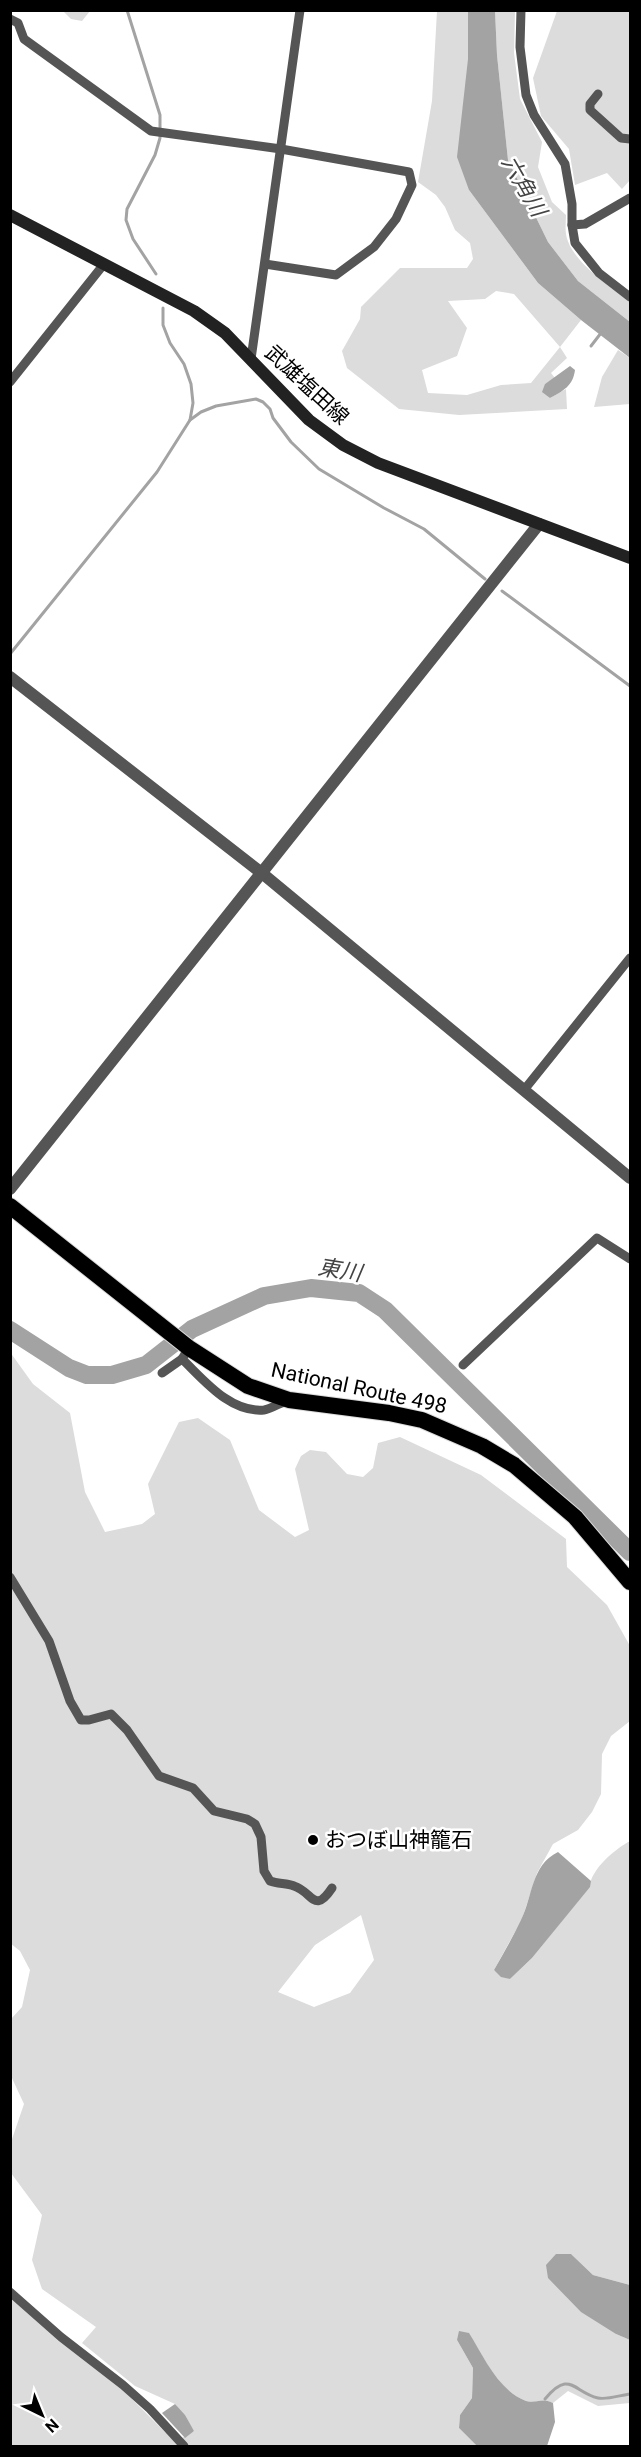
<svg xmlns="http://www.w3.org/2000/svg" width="641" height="2457" font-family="Roboto,'Noto Sans JP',sans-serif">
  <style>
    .green { fill: #dcdcdc; fill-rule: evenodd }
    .water { fill: #a3a3a3 }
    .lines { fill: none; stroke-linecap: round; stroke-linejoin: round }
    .stream { stroke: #a3a3a3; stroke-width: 3 }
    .river { stroke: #a3a3a3; stroke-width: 18 }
    .trunk-casing { stroke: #dbdbdb; stroke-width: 18 }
    .minor { stroke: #555; stroke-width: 9 }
    .tertiary { stroke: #555; stroke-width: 12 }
    .secondary { stroke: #222; stroke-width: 12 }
    .trunk { stroke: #000; stroke-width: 16 }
    .poi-dot { fill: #000; stroke: #fff; stroke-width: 2 }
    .labels { text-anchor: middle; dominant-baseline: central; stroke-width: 5; stroke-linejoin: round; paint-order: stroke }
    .street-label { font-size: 21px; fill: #000; stroke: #fff }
    .poi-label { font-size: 21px; fill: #000; stroke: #fff; text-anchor: start }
    .water-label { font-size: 22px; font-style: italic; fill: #444; stroke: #fff }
  </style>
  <rect width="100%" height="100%" fill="#fff"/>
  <g class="green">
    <polygon points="63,11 90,11 82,21 71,19"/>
    <path d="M437 11H468L469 190 538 283 581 320 560 347 567 358 551 373 555 378 545 384 550 398 566 389 567 409 459 415 399 409 347 368 342 351 360 319 361 307 400 268H467L473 259 470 243 455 230 445 207 436 195 418 182 432 101ZM496 291 514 294 560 347 531 383 501 385 467 395 428 393 422 370 457 356 467 328 448 301 485 299Z"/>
    <path d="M495 11H515L514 53 520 99 542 142 538 167 552 202 566 215C566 221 565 228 566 234 570 261 611 287 630 302V322L578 281 548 242 508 160 497 55Z"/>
    <polygon points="557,11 630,11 630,180 622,189 607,173 575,185 569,149 541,116 533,78"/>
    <polygon points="618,350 630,358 630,404 594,407 602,377"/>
    <path d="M10 1352 33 1384 70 1413 85 1492 105 1532 142 1524 155 1514 148 1484 179 1422 198 1418 230 1440 259 1510 295 1537 309 1530 295 1469 301 1456 310 1450 326 1452 347 1474 363 1477 373 1468 378 1443 400 1437 481 1475 566 1539 567 1567 607 1605 630 1646V1721L611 1736 602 1754 601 1794 592 1812 578 1830 553 1844 537 1873 522 1919 494 1970 510 1979 532 1958 589 1887C593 1867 614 1850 630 1841V2285L593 2275 571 2254 616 2334 630 2340V2403L598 2406 568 2391 553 2403C541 2397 535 2404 526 2401 498 2390 484 2357 469 2334L457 2340 473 2368 472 2398 460 2415 459 2428 477 2446H11V2297L121 2388 175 2442 194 2431 175 2404 135 2386 82 2343 96 2327 42 2289 32 2260 42 2215 11 2173V2142L24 2104 11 2076V2019L22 2007 30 1970 20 1951 10 1943ZM361 1915 374 1960 350 1993 314 2007 278 1992 315 1945Z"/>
  </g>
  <g class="water">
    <polygon points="468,11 495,11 497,55 508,160 548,242 578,281 630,322 630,358 581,320 538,283 469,190 457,157 468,59"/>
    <path d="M570 366 575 370C573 386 563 391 550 398L542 392 545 384Z"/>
    <path d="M558 1852 591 1881 590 1887 532 1958 510 1979 501 1977 494 1970C503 1954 513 1937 521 1920 533 1896 531 1865 558 1852Z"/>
    <polygon points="556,2254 571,2254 593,2275 630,2285 630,2340 616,2334 581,2312 548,2278 546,2265"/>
    <path d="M459 2331 469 2333C484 2357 498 2390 526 2401 535 2404 541 2397 553 2403L555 2422 547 2446H477L459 2428 460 2415 472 2398 473 2368 457 2340Z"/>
    <polygon points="175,2404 185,2415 194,2431 185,2438 162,2413"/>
  </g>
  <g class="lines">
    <g class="stream">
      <polyline points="127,10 160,115 160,138 155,155 127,209 126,220 133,239 156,274"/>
      <polyline points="591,346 601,333"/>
      <polyline points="190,420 201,412 216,406 256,399 263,402 270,409 273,418 291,442 319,469 384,508 424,529 485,579"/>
      <polyline points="502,591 630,686"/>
      <polyline points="10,654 157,472 190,420 193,403 191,384 184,364 170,343 163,325 163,308"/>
      <path d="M545 2399C570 2369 573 2392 598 2398 607 2400 621 2395 630 2394"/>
    </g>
    <polyline class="river" points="10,1330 69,1368 87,1375 112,1375 146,1365 192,1329 264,1296 311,1288 359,1293 385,1310 630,1552"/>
    <defs>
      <polyline id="trunk" points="10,1206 189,1348 248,1386 289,1400 389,1413 422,1420 482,1446 514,1465 575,1517 630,1582"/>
    </defs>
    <use href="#trunk" class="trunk-casing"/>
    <g class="minor">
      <polyline points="521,10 520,47 526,95 534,115 565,164 572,204 572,225 575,243 599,273 630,297"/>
      <polyline points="10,19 18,23 24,39 151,131 281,149 409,172 412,185 396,219 374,247 336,275 265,264"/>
      <polyline points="598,94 590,104 590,110 621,138 630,139"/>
      <polyline points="572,225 585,224 630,198"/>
      <polyline points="251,359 300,10"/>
      <polyline points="10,382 104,264"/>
      <polyline points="524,1090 630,958"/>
      <path d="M189 1348 182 1359C204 1380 230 1413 264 1410 271 1409 280 1403 286 1401"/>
      <polyline points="463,1365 597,1238 630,1259"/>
      <polyline points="162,1373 182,1359"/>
      <path d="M10 1577 49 1641 70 1701 81 1720H89L111 1714 127 1730 159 1776 193 1788 214 1811 247 1819 255 1824 261 1837 264 1871 270 1881C278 1884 287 1883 294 1886 313 1892 314 1915 332 1888"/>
      <polyline points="10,2292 61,2337 123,2385 150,2409 184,2446"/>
    </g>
    <g class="tertiary">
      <polyline points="10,677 263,874 630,1178"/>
      <polyline points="10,1189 539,524"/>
    </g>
    <polyline class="secondary" points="10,215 194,311 225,333 309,420 343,445 378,463 630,558"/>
    <use href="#trunk" class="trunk"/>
  </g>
  <circle class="poi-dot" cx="313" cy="1840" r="6"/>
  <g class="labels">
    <g class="street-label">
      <text transform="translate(307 385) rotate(43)">武雄塩田線</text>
      <text transform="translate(359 1388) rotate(12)">National Route 498</text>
    </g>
    <g class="poi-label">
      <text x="325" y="1840">おつぼ山神籠石</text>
    </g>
    <g class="water-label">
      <text transform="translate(524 186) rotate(60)">六角川</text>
      <text transform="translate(340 1270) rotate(9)">東川</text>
    </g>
  </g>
  <rect width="641" height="2457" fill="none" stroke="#000000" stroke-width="24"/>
  <g transform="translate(42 2415) rotate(137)" stroke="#ffffff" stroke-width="4.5" paint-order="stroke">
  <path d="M0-4.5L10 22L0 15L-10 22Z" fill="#000000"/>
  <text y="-9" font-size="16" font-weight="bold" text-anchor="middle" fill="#000000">N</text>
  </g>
</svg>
